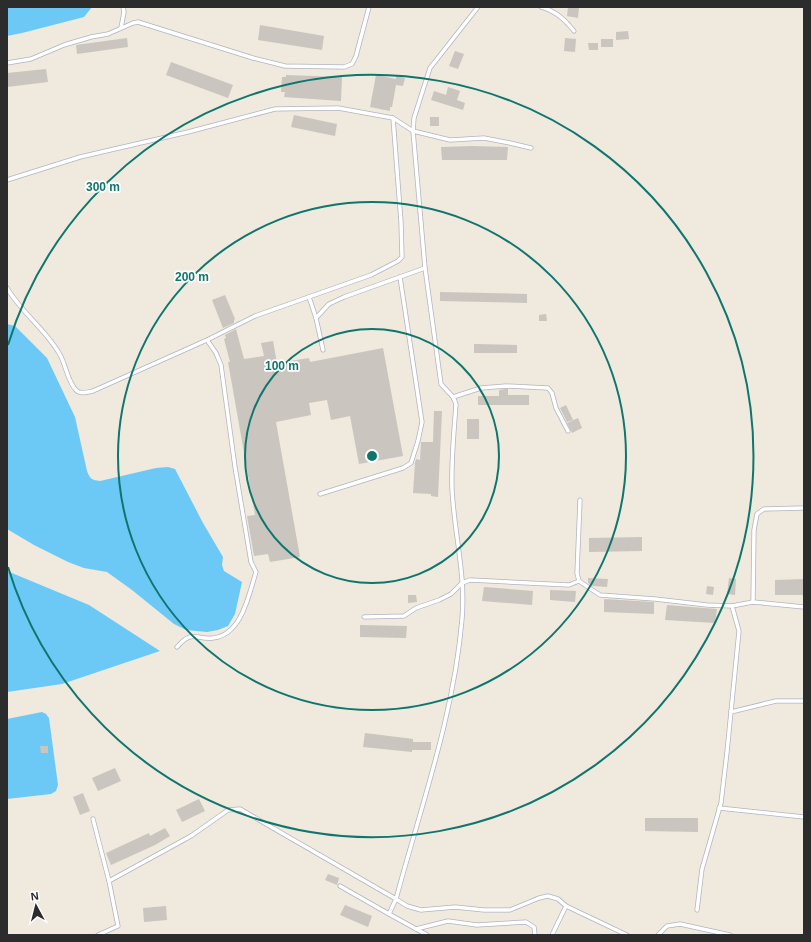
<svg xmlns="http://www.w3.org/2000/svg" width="811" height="942" font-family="Arial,sans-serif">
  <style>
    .water { fill: #6cc9f5 }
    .building { fill: #cac5be }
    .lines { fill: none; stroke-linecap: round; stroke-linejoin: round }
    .lane-casing { stroke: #b2b4c1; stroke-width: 5 }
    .lane { stroke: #fff; stroke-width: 3.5 }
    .ring { fill: none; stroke: #0f766e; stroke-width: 2 }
    .centre { fill: #0f766e; stroke: #fff; stroke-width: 2 }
    .ring-label { font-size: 12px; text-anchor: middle; font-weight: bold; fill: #0f766e; stroke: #fff; stroke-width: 3.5; stroke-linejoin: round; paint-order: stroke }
  </style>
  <rect width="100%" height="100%" fill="#efe9de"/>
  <g class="water">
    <polygon points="7,7 92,7 84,17 22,33 7,36"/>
    <path d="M7 324 15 326 47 358 75 417 87 471C90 479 92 480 100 481L156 468 168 467 175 469 203 523 223 557 222 565 224 571 242 582 235 614 228 626 218 630 207 632 186 630 174 624 132 590 107 572 84 568 68 562 34 545 7 529Z"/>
    <polygon points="7,571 89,605 160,651 62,684 7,692"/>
    <polygon points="42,712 46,714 49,718 58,785 56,791 51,794 7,799 7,719"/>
  </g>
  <g class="building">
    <polygon points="568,7 579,7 578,18 567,16"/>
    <polygon points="260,25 324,36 322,50 258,40"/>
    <polygon points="628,31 629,39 616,40 616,32"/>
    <polygon points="127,38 128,47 77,54 76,45"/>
    <polygon points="565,38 576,39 575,52 564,51"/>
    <rect x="601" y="39" width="12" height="8"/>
    <polygon points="588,43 598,43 598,50 589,50"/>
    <polygon points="455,51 464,54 458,69 449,66"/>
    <polygon points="171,62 233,85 228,98 166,75"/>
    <polygon points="46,69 48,82 7,87 7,73"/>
    <polygon points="286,75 342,77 341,101 284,97 285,92 281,92 282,77 286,77"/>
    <polygon points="376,75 396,79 396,76 405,78 403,86 396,85 392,107 390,107 390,111 370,107"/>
    <polygon points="448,87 460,91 457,100 465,103 463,110 431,100 434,91 446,95"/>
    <polygon points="294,115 337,124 335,136 291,127"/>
    <rect x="430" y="117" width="9" height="9"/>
    <polygon points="472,146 508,147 507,160 442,160 441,147"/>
    <polygon points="440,292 527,294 527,303 440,301"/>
    <polygon points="225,295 235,319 234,320 234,323 223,328 212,300"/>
    <polygon points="546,314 547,321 539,321 539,315"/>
    <polygon points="236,329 244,359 264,356 261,343 273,341 277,363 309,358 310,362 383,348 403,456 359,464 350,416 331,420 327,400 309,403 311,415 276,422 300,557 270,562 268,554 254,556 247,516 255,515 228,362 230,362 224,339 226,338 225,335"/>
    <polygon points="474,344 517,345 517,353 474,353"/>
    <polygon points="506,389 508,389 508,395 529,395 529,405 478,405 478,396 499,396 499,390"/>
    <polygon points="566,405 573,420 567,422 560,408"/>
    <polygon points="434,411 442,411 438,497 431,496 431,494 413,493 415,463 416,459 420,460 421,442 433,442"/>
    <polygon points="578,418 582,428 572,433 567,423"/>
    <rect x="467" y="419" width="12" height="20"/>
    <polygon points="642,537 642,551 589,552 589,538"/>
    <polygon points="588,578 608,579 607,587 593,586 588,583"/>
    <polygon points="729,578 736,579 735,595 727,594"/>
    <polygon points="804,579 804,595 775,595 775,580"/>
    <polygon points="707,586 714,587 713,595 706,594"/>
    <polygon points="484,587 533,591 532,605 482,601"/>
    <polygon points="550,590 576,591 575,602 550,600"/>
    <polygon points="408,595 416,595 417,602 408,603"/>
    <polygon points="604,599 654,602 654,614 604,612"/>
    <polygon points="667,605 717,609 715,623 665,620"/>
    <polygon points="360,625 407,626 406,638 360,637"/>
    <polygon points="365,733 413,739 413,742 431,742 431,750 412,750 412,752 363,747"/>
    <polygon points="40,746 48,746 48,753 41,753"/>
    <polygon points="115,768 121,781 98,791 92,778"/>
    <polygon points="83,793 90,811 80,815 73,797"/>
    <polygon points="199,799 205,811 182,822 176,810"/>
    <polygon points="645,818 698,818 698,832 645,831"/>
    <polygon points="165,828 170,836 155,845 111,865 106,853 149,833 150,836"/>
    <polygon points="328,874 339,878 337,885 325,880"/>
    <polygon points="345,905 372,916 368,927 340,915"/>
    <polygon points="166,906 167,920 144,922 143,908"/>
  </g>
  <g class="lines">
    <defs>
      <g id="lane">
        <path d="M541 7C556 11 565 20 574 31"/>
        <polyline points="121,28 124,12 123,7"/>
        <polyline points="7,63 31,59 64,45 91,37 108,34 133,23 138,22 253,58 285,66 344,67 352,64 356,56 369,7"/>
        <polyline points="7,180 80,157 188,132 275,109 338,108 393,118 413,131 450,140 484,138 510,143 531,148"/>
        <path d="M7 288C21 312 45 329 59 353 66 364 67 381 76 390 80 395 88 392 93 391L207 340 255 316 371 275 398 261 402 257 401 222 393 118"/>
        <polyline points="309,297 316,318"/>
        <polyline points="323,350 316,318 329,304 344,297 425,268"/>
        <polyline points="453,397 481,388 506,386 548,388 552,393 556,408 568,431"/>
        <polyline points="320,494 403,468 411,463 418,441 422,422 400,277"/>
        <polyline points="579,581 600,595 655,599 707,605 732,606 753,602 804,607"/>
        <polyline points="753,602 754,530 757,514 764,509 804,508"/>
        <polyline points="364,617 404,616 416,608 439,600 451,594 462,583 470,580 569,585 579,581 577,573 580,500"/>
        <path d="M177 647C192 629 196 640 213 638 242 635 249 594 256 572L251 562 235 467 221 365 216 353 207 340"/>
        <polyline points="731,712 776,701 804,701"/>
        <polyline points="719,808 804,817"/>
        <path d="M93 819 109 881 191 836 228 810 240 809 396 899C421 806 454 715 462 619 466 575 454 532 452 489 451 461 454 432 456 404L453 397 441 384 425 268 413 131 414 118 430 68 478 7"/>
        <polyline points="340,886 389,914"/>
        <polyline points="697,910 702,869 721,803 727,752 739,631 732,606"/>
        <polyline points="416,929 448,921 477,925 526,922 534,927 535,935"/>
        <polyline points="98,935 118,926 109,881"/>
        <polyline points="427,935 389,914 396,899 407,906 421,910 455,907 484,910 510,910 539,898 548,896 558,899 566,906 627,935"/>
        <polyline points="552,935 566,906"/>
        <polyline points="658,935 667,926 680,924 730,935"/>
      </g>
    </defs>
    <use href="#lane" class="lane-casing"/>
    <use href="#lane" class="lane"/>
  </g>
  <g class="ring">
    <circle cx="372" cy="456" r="127"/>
    <circle cx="372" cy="456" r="254"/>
    <path d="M8 345A381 381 0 1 1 8 567"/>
  </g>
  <circle cx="372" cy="456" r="6" class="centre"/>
  <g class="ring-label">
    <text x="103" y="191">300 m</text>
    <text x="192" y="281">200 m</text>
    <text x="282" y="370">100 m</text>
  </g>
  <rect width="811" height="942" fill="none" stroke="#2c2c2c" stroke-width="16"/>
  <g transform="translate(36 906) rotate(353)" stroke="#ffffff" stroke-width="3" paint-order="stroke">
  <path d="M0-3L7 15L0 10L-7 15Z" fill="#2c2c2c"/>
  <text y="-6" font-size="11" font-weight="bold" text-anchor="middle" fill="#2c2c2c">N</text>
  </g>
</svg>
